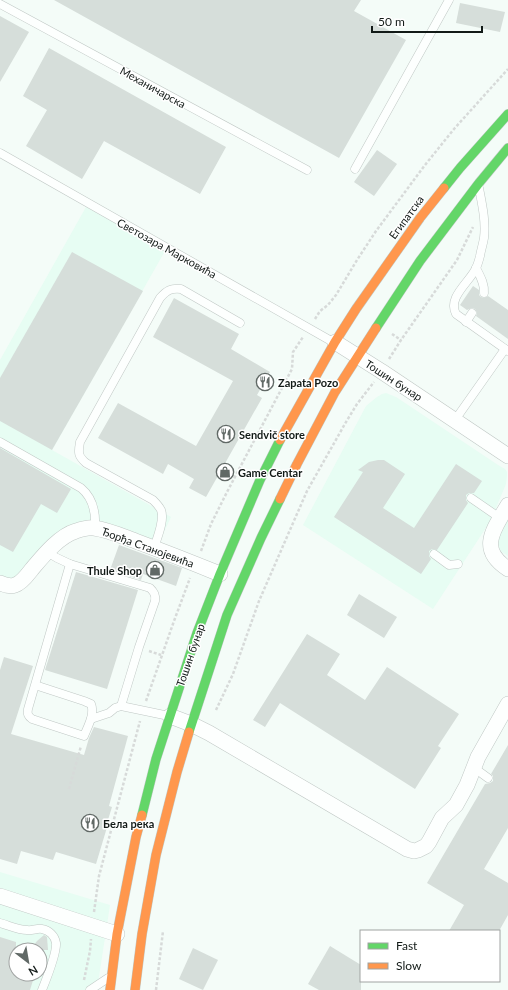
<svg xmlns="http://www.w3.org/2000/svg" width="508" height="990" font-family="Lato,sans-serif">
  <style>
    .built { fill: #e7fdf3; fill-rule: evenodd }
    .building { fill: #d6deda }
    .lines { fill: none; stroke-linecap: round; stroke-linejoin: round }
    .lane-casing { stroke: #c0c8c5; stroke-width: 9 }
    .street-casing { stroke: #c0c8c5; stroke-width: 16 }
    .fast-casing { stroke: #c0c8c5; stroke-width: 10 }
    .slow-casing { stroke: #c0c8c5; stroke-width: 10 }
    .path { stroke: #d7dad9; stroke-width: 2.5; stroke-dasharray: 3 2; stroke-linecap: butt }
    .lane { stroke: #fdfffe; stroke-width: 8 }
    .street { stroke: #fdfffe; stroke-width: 15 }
    .fast { stroke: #63d668; stroke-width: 9 }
    .slow { stroke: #ff974d; stroke-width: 9 }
    .labels { text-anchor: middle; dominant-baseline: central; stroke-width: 3; stroke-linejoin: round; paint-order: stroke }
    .street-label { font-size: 11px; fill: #121a17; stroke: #fff }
    .poi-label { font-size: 11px; font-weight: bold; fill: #121a17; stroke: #fff; text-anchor: start }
  </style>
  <rect width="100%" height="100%" fill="#f4fcf8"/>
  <g class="built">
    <polygon points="86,207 165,251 52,450 171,517 156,549 115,534 75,531 27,576 0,583 0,360"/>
    <polygon points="386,393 396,397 498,465 505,469 507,472 507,476 506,484 491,520 433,609 303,525 366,406 377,397 382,394"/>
    <polygon points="508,519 508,556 502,552 498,547 497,543 498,533"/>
    <path d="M0 872 110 905 97 990H0ZM16 950H40V974H16Z"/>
  </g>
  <g class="building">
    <polygon points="54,0 361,0 354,11 406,40 339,158"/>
    <polygon points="460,3 505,12 500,32 456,23"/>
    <polygon points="0,16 29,32 0,82"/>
    <polygon points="49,48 226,147 200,194 104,141 82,179 26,146 47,110 23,96"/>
    <polygon points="377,150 397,164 374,196 354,182"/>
    <polygon points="72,252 143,291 52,450 0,421 0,378"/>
    <polygon points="473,286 479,290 479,295 481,297 484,298 488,296 508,310 508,339 476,316 477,313 475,309 472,308 467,310 460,305"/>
    <polygon points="174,298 239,334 231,349 270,372 257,395 262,398 206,497 189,488 194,479 168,464 163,474 98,438 118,403 196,446 233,381 153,337"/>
    <polygon points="0,448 71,489 57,513 41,504 13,552 0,545"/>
    <polygon points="378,460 384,460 405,474 383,508 414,528 456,464 482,481 474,493 469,493 466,495 466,500 468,503 437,550 432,549 429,551 429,556 431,559 421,574 334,517 363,472 358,470 369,462"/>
    <polygon points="119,545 182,568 176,586 143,574 141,580 110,570"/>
    <polygon points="76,572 138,590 107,689 45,670"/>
    <polygon points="359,594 397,617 384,638 347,615"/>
    <polygon points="307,634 340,654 327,675 365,700 387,667 459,714 438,746 441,748 415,789 280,703 265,727 253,720"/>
    <polygon points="4,657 33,666 11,734 84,755 89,738 94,727 128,736 109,806 112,807 107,823 108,824 96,864 56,852 53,860 21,851 17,864 0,859 0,670"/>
    <polygon points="508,745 508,828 484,869 508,883 508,915 499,931 449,931 464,905 427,883 485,784 490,783 493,781 493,776 491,774"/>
    <polygon points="44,935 47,937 48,950 30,950 37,941"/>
    <polygon points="0,937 16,942 16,974 35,974 30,990 0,990"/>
    <polygon points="330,946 361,965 361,990 319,990 308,984"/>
    <polygon points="193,948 218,960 203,990 179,979"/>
  </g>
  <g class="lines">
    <defs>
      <g id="lane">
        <polyline points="0,4 307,170"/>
        <polyline points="0,153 333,342"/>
        <polyline points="355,169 449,0"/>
        <path d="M479 188C482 204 486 221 484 238 483 244 481 250 480 256 479 260 478 264 476 268 470 282 447 297 456 314L508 351"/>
        <path d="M476 268C480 276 485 284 484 293"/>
        <polyline points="466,322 472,313"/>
        <polyline points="455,420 505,349"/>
        <path d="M0 442 81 488C93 498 96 513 95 528"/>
        <polyline points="471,498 500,518"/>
        <path d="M154 548C157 538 165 520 161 510 159 506 156 503 153 500L86 463C78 456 78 453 80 442L160 298C167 290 171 288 181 289L240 323"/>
        <path d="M47 552 57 558 70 564 150 588C154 592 156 595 155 601L139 647 121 706 115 708 109 713 91 719"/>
        <polyline points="434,554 449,565 458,564"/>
        <path d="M35 685 84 701 91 704C95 714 88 726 84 736L32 719C28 716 27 714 28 709L70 564"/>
        <polyline points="121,706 169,716"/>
        <polyline points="473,767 488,778"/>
        <path d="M0 923C8 925 18 930 27 930 32 931 37 928 42 929 49 930 55 936 56 943 57 953 46 980 42 990"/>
        <polyline points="90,990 108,978"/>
      </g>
      <g id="street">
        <polyline points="335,342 381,371 508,456"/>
        <path d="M508 505C494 529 477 549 508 569"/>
        <path d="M0 583C5 585 10 587 15 585 22 583 28 574 32 569 43 556 59 536 76 531 82 529 88 527 94 528 109 530 124 537 138 542 165 552 193 563 220 574"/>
        <polyline points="170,716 191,724 209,733 407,849 414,851 418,850 426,846 429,842 442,818 456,805 467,785 478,757 508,704"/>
        <polyline points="0,896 117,934"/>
      </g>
      <g id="fast">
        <polyline points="444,188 460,168 508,114"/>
        <polyline points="376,328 420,261 479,183 508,148"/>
        <polyline points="189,732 227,615 261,538 280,499"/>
        <polyline points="142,815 156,759 197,633 220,574 260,480 280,440"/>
      </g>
      <g id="slow">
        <polyline points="280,440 335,342 356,309 420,218 444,188"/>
        <polyline points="280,499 297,464 335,392 376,328"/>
        <polyline points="110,990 117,934 136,837 142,815"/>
        <polyline points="135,990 142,934 156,855 177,772 189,732"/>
      </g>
    </defs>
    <use href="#lane" class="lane-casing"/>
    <use href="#street" class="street-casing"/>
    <use href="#fast" class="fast-casing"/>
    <use href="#slow" class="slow-casing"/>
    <g class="path">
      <polyline points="315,319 320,311 328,305 336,295 357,260 376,231 425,165 454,129 508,69"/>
      <polyline points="392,334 401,340"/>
      <polyline points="389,359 401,340 457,260 473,227"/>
      <polyline points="201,551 211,524 227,492 292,369 293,352 303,337"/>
      <polyline points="149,651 161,655"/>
      <polyline points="146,701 174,621 190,578"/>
      <polyline points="216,710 233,674 259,601 307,491 346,422 357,404 374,382"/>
      <polyline points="69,789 81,746"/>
      <polyline points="94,912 99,876 140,721"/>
      <polyline points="84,980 90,951 91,939"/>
      <polyline points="156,990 163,931"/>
    </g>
    <use href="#lane" class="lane"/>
    <use href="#street" class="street"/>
    <use href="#fast" class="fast"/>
    <use href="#slow" class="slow"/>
  </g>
  <defs>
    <symbol id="restaurant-ring" viewBox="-11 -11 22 22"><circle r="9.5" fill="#fff" stroke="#616966" stroke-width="1.5"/><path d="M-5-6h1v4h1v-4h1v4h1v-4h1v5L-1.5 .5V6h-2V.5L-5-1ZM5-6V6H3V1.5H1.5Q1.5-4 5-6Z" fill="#616966"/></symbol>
    <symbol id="shop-ring" viewBox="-11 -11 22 22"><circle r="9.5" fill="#fff" stroke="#616966" stroke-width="1.5"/><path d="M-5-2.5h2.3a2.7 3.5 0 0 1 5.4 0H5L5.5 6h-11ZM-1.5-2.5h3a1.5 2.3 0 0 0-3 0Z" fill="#616966"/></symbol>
  </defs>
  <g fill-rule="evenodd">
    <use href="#restaurant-ring" x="255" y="372" width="20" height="20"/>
    <use href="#restaurant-ring" x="216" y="424" width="20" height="20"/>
    <use href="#shop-ring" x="215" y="462" width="20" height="20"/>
    <use href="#shop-ring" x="145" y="560" width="20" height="20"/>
    <use href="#restaurant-ring" x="80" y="813" width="20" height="20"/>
  </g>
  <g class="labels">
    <g class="street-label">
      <text transform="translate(153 87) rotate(29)">Механичарска</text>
      <text transform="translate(406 217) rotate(-54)">Египатска</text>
      <text transform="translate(167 248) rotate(29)">Светозара Марковића</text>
      <text transform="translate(394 380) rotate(33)">Тошин бунар</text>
      <text transform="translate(148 547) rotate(20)">Ђорђа Станојевића</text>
      <text transform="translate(190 655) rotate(-71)">Тошин бунар</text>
    </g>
    <g class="poi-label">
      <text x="278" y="382">Zapata Pozo</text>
      <text x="239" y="434">Sendvič store</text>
      <text x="238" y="472">Game Centar</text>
      <text x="142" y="570" text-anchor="end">Thule Shop</text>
      <text x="103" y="823">Бела река</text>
    </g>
  </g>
  <rect x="360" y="930" width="140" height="52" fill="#ffffff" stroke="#a0a3a2"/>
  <rect x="368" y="943" width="20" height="6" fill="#63d668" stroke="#a0a3a2"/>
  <text x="396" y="950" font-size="12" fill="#121a17">Fast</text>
  <rect x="368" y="963" width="20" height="6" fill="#ff974d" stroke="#a0a3a2"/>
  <text x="396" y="970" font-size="12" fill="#121a17">Slow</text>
  <g transform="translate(28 962) rotate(149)"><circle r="19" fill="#ffffff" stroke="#a0a3a2"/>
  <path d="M0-3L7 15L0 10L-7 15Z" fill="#616966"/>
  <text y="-6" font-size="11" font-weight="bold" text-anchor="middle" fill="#121a17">N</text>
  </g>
  <path d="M372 26v6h110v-6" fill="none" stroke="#121a17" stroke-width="2"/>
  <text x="378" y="26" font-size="12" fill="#121a17" stroke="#ffffff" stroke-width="3" paint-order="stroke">50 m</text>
</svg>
